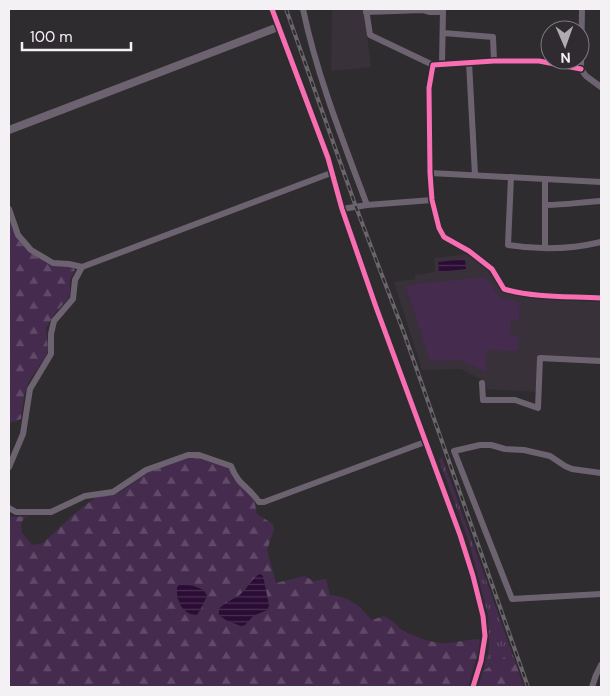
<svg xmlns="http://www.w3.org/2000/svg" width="610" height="696" font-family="'DM Sans',sans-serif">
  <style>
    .built { fill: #38313a }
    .grass { fill: url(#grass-tufts) }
    .forest { fill: url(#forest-firs); fill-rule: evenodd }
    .garden { fill: #452b4e }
    .water { fill: url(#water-rules) }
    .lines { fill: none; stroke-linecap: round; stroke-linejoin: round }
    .minor { stroke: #6d6370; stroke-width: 6 }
    .tertiary { stroke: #6d6370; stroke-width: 8 }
    .rail-casing { stroke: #6a656b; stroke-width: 4 }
    .rail { stroke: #2f2b30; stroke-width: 2; stroke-dasharray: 5.5; stroke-linecap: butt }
    .cycleway-casing { stroke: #2f2b30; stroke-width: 8 }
    .cycleway { stroke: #f96db3; stroke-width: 5 }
  </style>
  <defs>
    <pattern id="grass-tufts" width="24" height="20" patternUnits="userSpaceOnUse" patternTransform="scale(1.25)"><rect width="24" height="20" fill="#452b4e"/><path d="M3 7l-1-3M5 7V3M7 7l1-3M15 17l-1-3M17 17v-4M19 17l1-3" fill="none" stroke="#604a68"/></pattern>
    <pattern id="forest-firs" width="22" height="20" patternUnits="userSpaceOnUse" patternTransform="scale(1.25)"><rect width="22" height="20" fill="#452b4e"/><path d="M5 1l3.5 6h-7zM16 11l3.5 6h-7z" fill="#604a68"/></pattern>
    <pattern id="water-rules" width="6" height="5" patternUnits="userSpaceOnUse" patternTransform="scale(1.25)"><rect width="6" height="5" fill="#2b0c35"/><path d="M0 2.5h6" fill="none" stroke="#4a3053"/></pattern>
  </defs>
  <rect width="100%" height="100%" fill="#2e2c2f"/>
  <g class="built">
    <polygon points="332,9 364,9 371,67 331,71"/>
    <polygon points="469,254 488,266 507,292 537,298 601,300 601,360 539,356 536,392 487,389 482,380 461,369 422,370 394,282 415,279 415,275 435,272 434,258"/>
  </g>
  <polygon class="grass" points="442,457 514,658 506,656 483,671 489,649 488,615 469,542 439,460"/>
  <g class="forest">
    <polygon points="9,214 16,237 25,248 46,263 72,267 75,270 70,279 70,292 68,299 55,313 46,328 48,350 46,356 29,381 24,396 21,419 9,423"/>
    <path d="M187 458H199L229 468 233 478 254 499 257 514 273 524 274 530 267 550 276 583 305 576 313 581 326 579 330 595C351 597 358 605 372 620L384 616C394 620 397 628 406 632 418 638 434 644 448 643 459 642 469 639 480 639L479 649 468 687H9V517L30 516 24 518 21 524 22 533 32 545 43 543 73 515 96 497 119 493 148 472ZM254 579 264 586 269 607 267 610 253 616 245 625 241 626 232 622 240 595ZM180 584 188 585 204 590 207 596 199 613 177 599V589Z"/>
    <polygon points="506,656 514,658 524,687 478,687 483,671"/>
  </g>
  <polygon class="garden" points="485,277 501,298 520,302 519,320 511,320 511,335 519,336 518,351 487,350 486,372 460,360 430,361 406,287 416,284"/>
  <g class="water">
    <polygon points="465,259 466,269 439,272 438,262"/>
    <path d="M260 574 263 576 269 605 267 610 253 616 245 625 241 626 226 620 219 615V609C226 601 236 599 243 592 249 586 252 578 260 574Z"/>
    <path d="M180 584C189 584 204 587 207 596L197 615C182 615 176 600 177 587Z"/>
  </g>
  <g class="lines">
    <g class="minor">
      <polyline points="272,9 328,158 342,209 376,307 460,535 473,576 483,616 485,636 481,661 473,687"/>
      <path d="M303 9C317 76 343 141 367 205L432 200"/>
      <polyline points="366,9 370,35 433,65"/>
      <polyline points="582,9 581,69 586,76 601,87"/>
      <polyline points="366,12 423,10 430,12 443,12"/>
      <polyline points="443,33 493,37 494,61"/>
      <polyline points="469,62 475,175"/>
      <polyline points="442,64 443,10"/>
      <path d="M581 69 539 61H494L433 65 429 88 430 173 432 200 439 228 444 237 469 251 492 269 504 289C536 298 568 296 601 298"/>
      <polyline points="430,173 601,182"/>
      <path d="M511 177 508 245C538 250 572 249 601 242"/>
      <polyline points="545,179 545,248"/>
      <path d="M546 205C565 205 582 202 601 201"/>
      <polyline points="9,209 18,235 31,250 53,263 69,264 82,267"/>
      <polyline points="342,209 367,205"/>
      <polyline points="482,383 483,400 515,400 538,408 540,358 601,361"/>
      <polyline points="9,467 23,434 30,389 51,354 51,334 54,321 73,299 75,280 82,267 331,173"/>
      <polyline points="601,473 572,469 565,466 550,456 524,450 505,449 491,445 480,445 454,451 512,599 601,594"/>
      <path d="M9 508 16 512H51L85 496 113 492 146 470 188 455H199L231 466C238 485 248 486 259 502H264L425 442"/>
      <polyline points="592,687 596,675 601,665"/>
    </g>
    <polyline class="tertiary" points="9,130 278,27"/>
    <defs>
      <polyline id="rail" points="286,9 356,207 404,333 528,687"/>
    </defs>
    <use href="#rail" class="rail-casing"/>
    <use href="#rail" class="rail"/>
    <defs>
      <g id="cycleway">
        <polyline points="272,9 328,158 342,209 376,307 460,535 473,576 483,616 485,636 481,661 473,687"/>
        <path d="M581 69 539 61H494L433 65 429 88 430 173 432 200 439 228 444 237 469 251 492 269 504 289C536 298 568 296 601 298"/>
      </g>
    </defs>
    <use href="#cycleway" class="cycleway-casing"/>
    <use href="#cycleway" class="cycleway"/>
  </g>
  <rect width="610" height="696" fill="none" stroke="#f3f1f4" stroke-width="20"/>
  <g transform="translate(565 45) rotate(178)"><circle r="24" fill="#2f2b30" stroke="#7d7a7e"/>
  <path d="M0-4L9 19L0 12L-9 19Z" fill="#aeacaf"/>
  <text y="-8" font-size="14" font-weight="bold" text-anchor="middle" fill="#f3f1f4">N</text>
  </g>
  <path d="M22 42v8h109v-8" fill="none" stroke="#f3f1f4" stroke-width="2.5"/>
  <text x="30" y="42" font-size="15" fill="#f3f1f4" stroke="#2f2b30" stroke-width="4" paint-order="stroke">100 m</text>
</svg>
